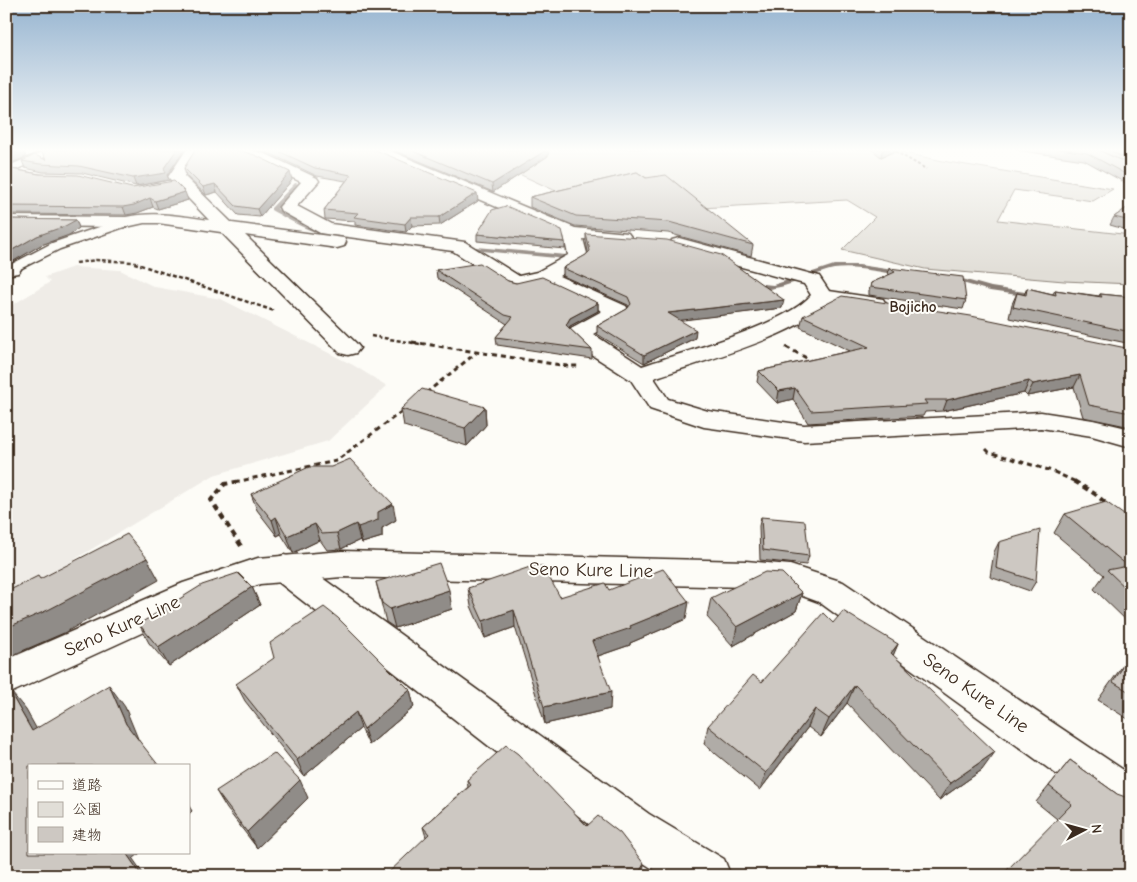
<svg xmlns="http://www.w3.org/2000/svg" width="1137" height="882" font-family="'Comic Neue','Klee One',sans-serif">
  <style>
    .built { fill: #efece7 }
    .green { fill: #e1ded7; stroke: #8e847a }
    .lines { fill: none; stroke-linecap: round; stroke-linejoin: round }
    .stream { fill: #887d74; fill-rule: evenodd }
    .river { fill: #bbb4ad; fill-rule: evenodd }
    .service-casing { stroke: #3b2a1e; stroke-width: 3 }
    .minor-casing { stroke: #3b2a1e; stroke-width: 3 }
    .secondary-casing { stroke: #3b2a1e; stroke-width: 3 }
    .path-far3 { stroke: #3b2a1e; stroke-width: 2; stroke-dasharray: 3 2; stroke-linecap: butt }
    .path-far2 { stroke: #3b2a1e; stroke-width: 2.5; stroke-dasharray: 4 2.5; stroke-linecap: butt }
    .path-far1 { stroke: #3b2a1e; stroke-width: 3; stroke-dasharray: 5 4; stroke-linecap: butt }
    .path { stroke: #3b2a1e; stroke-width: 4; stroke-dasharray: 6 4.5; stroke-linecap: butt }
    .service { fill: #fdfcf7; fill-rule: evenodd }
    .minor { fill: #fdfcf7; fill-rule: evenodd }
    .secondary { fill: #fdfcf7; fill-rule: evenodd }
    .wall { fill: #b0aca7; stroke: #3b2a1e }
    .shaded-wall { fill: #908c88; stroke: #3b2a1e }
    .building { fill: #cdc8c2; stroke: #3b2a1e }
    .labels { text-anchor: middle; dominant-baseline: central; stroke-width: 4; stroke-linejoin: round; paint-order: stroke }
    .far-neighbourhood-label { font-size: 15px; font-weight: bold; fill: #3b2a1e; stroke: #fdfcf7 }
    .near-street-label { font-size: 19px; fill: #3b2a1e; stroke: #fdfcf7 }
  </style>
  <rect width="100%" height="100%" fill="#fdfcf7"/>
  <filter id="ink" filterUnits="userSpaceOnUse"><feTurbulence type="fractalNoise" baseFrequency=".02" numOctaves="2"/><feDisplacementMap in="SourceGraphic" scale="10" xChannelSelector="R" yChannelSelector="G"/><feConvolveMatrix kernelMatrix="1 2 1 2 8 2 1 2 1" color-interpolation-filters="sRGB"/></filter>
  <g filter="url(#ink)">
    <polygon class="built" points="73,267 120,270 155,287 221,299 353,365 387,386 328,441 214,475 6,601 6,309 50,282 45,277"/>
    <polygon class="green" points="497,149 885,149 948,162 1113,189 1093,201 1014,190 998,220 1131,235 1131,284 1064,281 925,269 842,250 875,217 847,200 682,209 556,191 495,163"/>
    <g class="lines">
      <g class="stream">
        <path d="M295 183 300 184 277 209 319 228 347 235V237C321 240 293 222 271 210V208Z"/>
        <polygon points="464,246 577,256 580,258 577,260 462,249 462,247"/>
        <path d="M834 265H859L900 271 904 273 900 275C879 272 855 266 834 269 812 273 770 299 749 285L753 283 773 285Z"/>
        <polygon points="949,278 959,278 991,287 1038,294 1042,296 1038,298 990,291 959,282 949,282"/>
      </g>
      <polygon class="river" points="1074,149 1131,151 1131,169 1079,155"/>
      <defs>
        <g id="service">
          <polygon points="49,149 61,150 6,174 6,167"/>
          <polygon points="126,218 130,219 132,222 130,225 60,249 6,276 6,267 52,243"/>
        </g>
        <g id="minor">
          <path d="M187 149H201L184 176 232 223 344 238 346 242 344 246 337 248 245 235 356 343 360 348 356 353 348 355 340 353 221 232 158 223H144L126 227 6 226V216L126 217C154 211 181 216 209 220L168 177Z"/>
          <path d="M226 149H248L268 155 317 178 319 181 297 206 331 224 465 242 519 276 537 272 568 255 564 236 378 156 355 152 353 149H386L575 228 628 233 631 237 628 241 622 242 583 239 588 257 585 261 559 276 626 306 629 311 626 316 593 334 642 366C683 352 786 325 811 295L804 284 672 248 670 244 672 240 679 238 819 276 829 291 883 299 886 304 883 309 875 310 827 303C801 335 696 363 654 378L668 399 708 411 804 425 1041 412 1093 420 1131 429V447L1092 436 1041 428 804 441 704 427 650 409 631 380 584 350 568 333 571 328 602 311 542 283 516 289 509 287 453 251 326 234 320 233 281 211 279 207 301 182 258 161 228 152Z"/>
          <polygon points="6,263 18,265 21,269 18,273 6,275"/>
          <polygon points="284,555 296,559 649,814 724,859 731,876 664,876 617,846 272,577 267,568 272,559"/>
        </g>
        <polygon id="secondary" points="342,551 746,561 790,565 843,582 1131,775 1131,819 1103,808 819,602 789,591 746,587 342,577 260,584 207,603 6,695 6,660 183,583 258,558"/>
      </defs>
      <use href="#service" class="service-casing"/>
      <use href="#minor" class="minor-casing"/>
      <use href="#secondary" class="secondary-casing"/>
      <polyline class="path-far3" points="891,149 926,169"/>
      <g class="path-far2">
        <polyline points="76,263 96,260 132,262 274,311"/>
        <polyline points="371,336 420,344"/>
      </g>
      <g class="path-far1">
        <polyline points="412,342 567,366 578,366"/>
        <polyline points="786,347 814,362"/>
        <polyline points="426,393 476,353"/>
        <polyline points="986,449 989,452 1052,471 1076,482"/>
        <polyline points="235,482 336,461 405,409"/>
      </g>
      <g class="path">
        <polyline points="1074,481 1095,494 1108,505"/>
        <polyline points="241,546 211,500 225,484 241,481"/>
      </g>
      <use href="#service" class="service"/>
      <use href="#minor" class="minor"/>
      <use href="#secondary" class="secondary"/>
    </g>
    <g class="wall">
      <polygon points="48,149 185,149 167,175 169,180 136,186 82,173 43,172 25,168 22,161 45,160 42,152"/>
      <polygon points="255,149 368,149 478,201 440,225 412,226 406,232 355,225 355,221 325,219 324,210 346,181 317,176 269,153"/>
      <polygon points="391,149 548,149 548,156 493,192"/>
      <polygon points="871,149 900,149 881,157"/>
      <polygon points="1016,149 1096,149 1131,165 1131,186 1084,160 1016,150"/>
      <polygon points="1108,149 1131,149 1131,162"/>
      <polygon points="6,168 188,200 158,209 153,207 137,213 126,215 6,214"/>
      <polygon points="184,168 292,180 260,217 238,215 217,192 206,195 186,176"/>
      <polygon points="637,172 753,245 751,256 668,233 575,226 530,207 530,197"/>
      <polygon points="1131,205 1131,231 1110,225 1114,217"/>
      <polygon points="6,219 76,220 79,228 69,235 41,245 12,262 6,262"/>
      <polygon points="477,234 565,242 565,249 477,241"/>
      <polygon points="586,234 782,308 679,320 695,338 644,363 597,334 597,326 627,309 629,308 628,305 563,276 563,268 586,255 588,252 586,241"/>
      <polygon points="889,268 966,300 963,309 869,295 869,291 871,283 888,276"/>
      <polygon points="436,270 508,281 598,303 598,311 570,326 569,328 592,350 592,359 497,345 496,337 507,324 437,278"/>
      <polygon points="1027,288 1053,294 1055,290 1099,296 1100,294 1131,297 1131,344 1009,318 1012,304 1017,293 1024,295"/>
      <polygon points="803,316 1131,349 1131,393 1130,392 1131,394 1131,427 1083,417 1074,387 1027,396 1024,393 943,411 925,412 923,416 808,423 793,399 777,403 757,382 759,371 850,351 800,327"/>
      <polygon points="485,407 486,425 467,446 404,426 401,409"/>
      <polygon points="251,494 396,520 382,528 382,537 362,543 360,540 341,549 327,550 320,540 293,553 281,534 277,536 257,510"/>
      <polygon points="1065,514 1131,520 1131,625 1094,589 1104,575 1054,533"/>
      <polygon points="761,517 809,556 806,565 760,560 759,526"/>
      <polygon points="999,542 1036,581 1030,591 990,577 994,552"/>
      <polygon points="376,582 452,609 395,628 386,622"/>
      <polygon points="252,587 260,605 169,666 149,643 139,624"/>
      <polygon points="468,588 560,597 609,590 686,619 630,643 630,645 598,656 610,709 545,724 515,627 485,638 471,606"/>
      <polygon points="802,593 796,611 733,646 707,617 711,598"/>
      <polygon points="833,623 898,644 893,655 982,770 939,800 847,703 821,737 808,727 760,790 704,744 708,726"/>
      <polygon points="1131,654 1131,721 1098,700"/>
      <polygon points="236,684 410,690 414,707 369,745 361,728 304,776 245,701"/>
      <polygon points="1070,760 1117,794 1057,819 1036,802"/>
      <polygon points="467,780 587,826 426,837 423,827 468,787"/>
      <polygon points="216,791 308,798 257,848 227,809"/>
    </g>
    <g class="shaded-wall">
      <polygon points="23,149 26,157 6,165 6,156"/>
      <polygon points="177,149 185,149 167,175 169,180 136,186 133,178 164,168"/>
      <polygon points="548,149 548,156 493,192 492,184"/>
      <polygon points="887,149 900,149 881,157 882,151"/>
      <polygon points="290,172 292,180 260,217 257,209"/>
      <polygon points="215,184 217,192 206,195 203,187"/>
      <polygon points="185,192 188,200 158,209 155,201"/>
      <polygon points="477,193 478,201 440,225 439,217"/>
      <polygon points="150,198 153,207 137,213 126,215 123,207"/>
      <polygon points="411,217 412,226 406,232 405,224"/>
      <polygon points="76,220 79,228 69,235 41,245 12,262 7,253 37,236"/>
      <polygon points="784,300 782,308 667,322 668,313"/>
      <polygon points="598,303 598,311 570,326 566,333 566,325 570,318"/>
      <polygon points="696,330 695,338 644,363 644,355"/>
      <polygon points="1080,375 1074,387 1027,396 1033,384"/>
      <polygon points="1029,381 1024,393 943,411 947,400"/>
      <polygon points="795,388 793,399 777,403 779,391"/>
      <polygon points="485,407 486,425 467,446 465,428"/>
      <polygon points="393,504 396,520 382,528 382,537 362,543 358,527 378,512"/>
      <polygon points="276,517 281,534 277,536 272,520"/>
      <polygon points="315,524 320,540 293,553 287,536"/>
      <polygon points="356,524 360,540 341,549 337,533"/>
      <polygon points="147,558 159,580 64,633 6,658 6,628"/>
      <polygon points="252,587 260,605 169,666 158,647"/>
      <polygon points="449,590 452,609 395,628 390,609"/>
      <polygon points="802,593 796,611 733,646 737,627"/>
      <polygon points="689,602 686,619 630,643 630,645 592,658 592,641"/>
      <polygon points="514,610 515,627 485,638 483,621"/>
      <polygon points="898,644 890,663 891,653"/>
      <polygon points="109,685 125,707 141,746 126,724"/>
      <polygon points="855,685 847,703 821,737 829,719"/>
      <polygon points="7,687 26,710 50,753 32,731"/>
      <polygon points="410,690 414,707 369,745 364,729"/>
      <polygon points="611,692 610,709 545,724 544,707"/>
      <polygon points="815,709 808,727 760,790 766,773"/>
      <polygon points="356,712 361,728 304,776 297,760"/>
      <polygon points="995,752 982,770 939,800 950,783"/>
      <polygon points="300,780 308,798 257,848 247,832"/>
      <polygon points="189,806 192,811 189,814"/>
      <polygon points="126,853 140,853 133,859 145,876 142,876"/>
      <polygon points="644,864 643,876 638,876 638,874"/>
    </g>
    <g class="building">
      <polygon points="6,149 22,149 6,156"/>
      <polygon points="48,149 177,149 164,168 166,173 133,178 79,166 40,164 22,161 35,155 46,160 42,152"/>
      <polygon points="196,149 234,149 255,155 290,172 257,209 236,206 215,184 203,187 184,168"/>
      <polygon points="274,149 368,149 376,150 477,193 439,217 411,217 405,224 354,217 358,213 324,210 351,175 315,168"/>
      <polygon points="408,149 548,149 492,184"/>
      <polygon points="1060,149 1096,149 1131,165 1131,177 1087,153"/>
      <polygon points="1124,149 1131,149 1131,153"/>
      <polygon points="6,168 39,174 78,175 132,188 174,181 185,192 155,201 150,198 134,205 123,207 6,206"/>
      <polygon points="637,172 646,178 666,175 753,245 669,222 576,216 530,197"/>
      <polygon points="1131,205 1131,221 1114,217"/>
      <polygon points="506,206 562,230 565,242 477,234 492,210"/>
      <polygon points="6,219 76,220 65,226 37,236 7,253"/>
      <polygon points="586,234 667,240 721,255 784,300 668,313 696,330 644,355 597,326 627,309 631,304 628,297 563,268 586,255 590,251"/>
      <polygon points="480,263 508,281 516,283 542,277 598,303 570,318 566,325 592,350 496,337 513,317 505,315 436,270"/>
      <polygon points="889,268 963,277 966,300 871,287 871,283 895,272"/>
      <polygon points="1027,288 1056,295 1055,290 1102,297 1100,294 1131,297 1131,332 1013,307 1017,293 1026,295"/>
      <polygon points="842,296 971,316 1131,349 1131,378 1123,375 1131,394 1131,413 1089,405 1080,375 1033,384 1029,381 947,400 924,400 927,404 811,411 795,388 779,391 759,371 869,347 803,316"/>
      <polygon points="422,389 485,407 465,428 401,409"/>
      <polygon points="350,459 393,504 378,512 378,520 358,527 356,524 337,533 322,534 315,524 287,536 276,517 272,520 251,494 309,467 331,467"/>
      <polygon points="1106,502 1131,520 1131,593 1107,570 1128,566 1065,514"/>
      <polygon points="761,517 805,521 809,556 763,550"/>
      <polygon points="1040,530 1036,581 996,568 999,542"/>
      <polygon points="127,534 147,558 48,610 6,628 6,592 38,576 40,579"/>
      <polygon points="439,563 449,590 390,609 382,603 376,582"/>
      <polygon points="533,566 543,566 560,597 605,583 609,590 663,569 689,602 630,626 631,628 592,641 611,692 544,707 514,610 483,621 468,588"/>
      <polygon points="765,572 782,573 802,593 737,627 711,598"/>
      <polygon points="238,573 252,587 158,647 139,624 202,585"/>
      <polygon points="324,607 338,618 410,690 364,729 356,712 297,760 236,684 274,658 270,643"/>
      <polygon points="843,611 898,644 891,653 995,752 950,783 855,685 829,719 815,709 766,773 708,726 753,675 762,682 823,613 833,623"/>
      <polygon points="1131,655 1131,693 1113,682"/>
      <polygon points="109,685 126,724 159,766 29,766 29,853 126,853 142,876 6,876 6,688 7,687 32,731"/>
      <polygon points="506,745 518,754 587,826 598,816 620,833 644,864 638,874 639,876 385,876 429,834 423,827 471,785 467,780"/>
      <polygon points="274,753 300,780 247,832 216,791"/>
      <polygon points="1070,760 1117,794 1131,799 1131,876 1001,876 1072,804 1049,786"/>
    </g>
  </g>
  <linearGradient id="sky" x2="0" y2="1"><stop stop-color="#96b4d0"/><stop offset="0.55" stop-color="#fefefb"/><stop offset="1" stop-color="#fefefb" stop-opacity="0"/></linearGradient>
  <rect width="1137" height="273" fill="url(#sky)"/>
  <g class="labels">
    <g class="far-neighbourhood-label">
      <text x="913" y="307">Bojicho</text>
    </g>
    <g class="near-street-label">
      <text transform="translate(591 570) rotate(1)">Seno Kure Line</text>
      <text transform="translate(122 626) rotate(-24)">Seno Kure Line</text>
      <text transform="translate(976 693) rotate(35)">Seno Kure Line</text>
    </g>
  </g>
  <rect width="1137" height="882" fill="none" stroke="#fdfcf7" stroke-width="25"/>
  <rect x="12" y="12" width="1112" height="857" fill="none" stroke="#3b2a1e" stroke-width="2" filter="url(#ink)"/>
  <rect x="28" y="764" width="162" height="90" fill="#fdfcf7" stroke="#afa8a0"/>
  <rect x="38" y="781" width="25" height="8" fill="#fdfcf7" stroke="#afa8a0"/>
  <text x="72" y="790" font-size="15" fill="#3b2a1e">道路</text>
  <rect x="38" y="802" width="25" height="15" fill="#e1ded7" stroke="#afa8a0"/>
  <text x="72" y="814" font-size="15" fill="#3b2a1e">公園</text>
  <rect x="38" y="827" width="25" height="15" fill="#cdc8c2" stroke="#afa8a0"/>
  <text x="72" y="840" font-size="15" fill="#3b2a1e">建物</text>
  <g transform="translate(1084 830) rotate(84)" stroke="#fdfcf7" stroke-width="4" paint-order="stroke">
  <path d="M0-4L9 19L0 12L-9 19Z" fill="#3b2a1e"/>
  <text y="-8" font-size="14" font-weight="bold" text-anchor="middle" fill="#3b2a1e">N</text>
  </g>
</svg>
